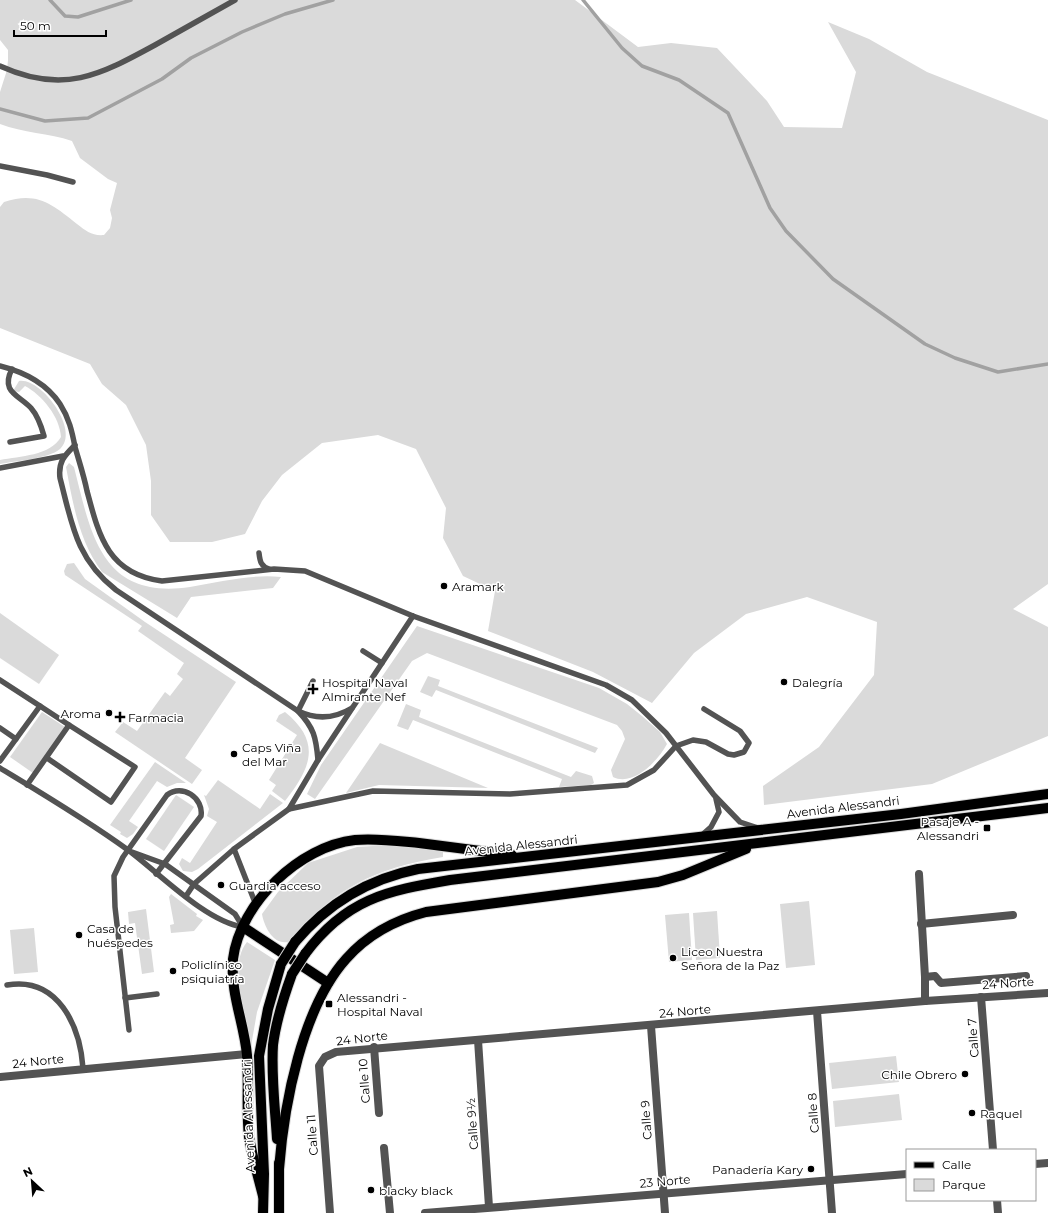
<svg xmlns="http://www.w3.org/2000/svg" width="1048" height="1213" font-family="Montserrat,sans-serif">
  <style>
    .green { fill: #dadada }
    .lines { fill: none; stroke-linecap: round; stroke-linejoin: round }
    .stream { stroke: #a1a1a1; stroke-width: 3.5 }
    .primary-casing { stroke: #dbdbdb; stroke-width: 12 }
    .lane { stroke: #535353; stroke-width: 5.5 }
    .street { stroke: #535353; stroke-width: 8 }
    .primary { stroke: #000; stroke-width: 10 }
    .primary-bridge-casing { stroke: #dbdbdb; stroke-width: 12; stroke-linecap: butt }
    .primary-bridge { stroke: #000; stroke-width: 10 }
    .poi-dot { fill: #000; stroke: #fff; stroke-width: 1.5 }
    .labels { text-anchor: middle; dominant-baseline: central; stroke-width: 3; stroke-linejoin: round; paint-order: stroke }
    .poi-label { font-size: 12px; fill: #000; stroke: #fff; text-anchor: start }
    .street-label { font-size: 12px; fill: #000; stroke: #fff }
  </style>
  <rect width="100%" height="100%" fill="#fff"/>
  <g class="green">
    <path d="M0 0H575L638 47 671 43 717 48 767 101 784 127 842 128 856 72 828 22 869 39 927 72 1048 120V584L1013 609 1048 627V736L932 784 764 805 763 786 819 747 874 675 877 622 807 597 746 614 694 653 652 703 593 672 488 631 495 591 463 576 443 538 446 508 416 449 378 435 322 443 282 475 262 501 245 534 212 542H170L151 515V481L146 445 126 405 102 384 90 364 0 328V207L4 202C37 191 52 204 77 224 86 231 92 236 104 235L110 228 112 218 110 210 117 183 108 179 80 158 72 141C49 133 23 133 0 124V92L7 70 8 60V50L0 40Z"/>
    <path d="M19 381C41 377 81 431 60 449 48 459 15 461 0 464V460C20 456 50 456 61 437 60 417 42 395 25 386L19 392 13 391Z"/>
    <path d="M69 463 74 467C91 534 101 600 190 587 220 582 250 574 281 577L273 588 191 597 177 618 102 572C79 541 73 504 66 467Z"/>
    <polygon points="74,563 85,579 145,622 236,682 185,758 202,770 192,784 115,732 123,722 137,731 165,692 170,696 183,679 177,674 184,663 138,631 142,626 65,575 64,571 67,564"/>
    <polygon points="0,613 59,655 39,684 0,658"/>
    <path d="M417 626 599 688 627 704 642 716 660 732 667 744C658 761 633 787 613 777L611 770 625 739 622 731 617 725 427 653 412 661 315 799 307 794 321 765Z"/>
    <polygon points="428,676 440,680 438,686 598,748 595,753 436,690 432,697 420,692"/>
    <polygon points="406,704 421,710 419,717 571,777 576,771 592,776 594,783 591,785 559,787 562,779 413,720 408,730 397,726"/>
    <polygon points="42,712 65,727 33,773 10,757"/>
    <path d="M285 712C322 742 311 768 285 801L272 791 276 785 269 780 297 735 276 721 279 715Z"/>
    <polygon points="380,743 488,788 379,785 346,793"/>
    <polygon points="155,762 186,783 177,783 167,787 157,781 129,821 138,827 133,834 127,838 120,834 121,832 110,825"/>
    <polygon points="218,780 260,809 270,794 283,803 198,869 192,872 183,871 179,864 182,858 190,863 217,822 207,816 209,809 204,795 206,796"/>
    <polygon points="176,795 194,807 164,851 146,839"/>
    <path d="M389 845 443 850V857C373 869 336 887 288 942 273 945 264 926 262 914L278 892 308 863 357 847Z"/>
    <polygon points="171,894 197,914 196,916 203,920 194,931 171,933 170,925 174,924 169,897"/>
    <polygon points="809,901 815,965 786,968 780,904"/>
    <polygon points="146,909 154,972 142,974 135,923 129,924 128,912"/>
    <polygon points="717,911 720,958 696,960 693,913"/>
    <polygon points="689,913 692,960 669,962 665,915"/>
    <polygon points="34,928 38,972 14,974 10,930"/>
    <path d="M247 942 275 960 257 1012 250 1052C245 1024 227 966 247 942Z"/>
    <polygon points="896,1056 899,1082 832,1089 829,1063"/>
    <polygon points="899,1094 902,1120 835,1127 833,1101"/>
  </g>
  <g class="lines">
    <g class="stream">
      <polyline points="50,0 65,16 78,17 131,0"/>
      <polyline points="583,0 622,48 642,66 679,80 728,113 770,208 786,231 833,279 925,344 955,358 998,372 1048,364"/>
      <polyline points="0,109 45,121 88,118 162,79 191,58 242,32 285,14 333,0"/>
    </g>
    <defs>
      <g id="primary">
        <polyline points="243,927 328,983"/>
        <path d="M295 942C328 903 368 879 418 869L901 814 1048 794"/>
        <path d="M305 954C346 899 386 891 450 880L1048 808"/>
        <path d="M277 1139C275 1107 271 1076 273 1045 276 1021 284 996 292 974"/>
        <polyline points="279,1163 279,1213"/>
        <path d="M279 1169C284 1104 302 1008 346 959 367 935 395 920 426 912L658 882 683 875 746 849"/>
        <path d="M263 1196C258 1176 252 1156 249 1137 246 1110 249 1082 247 1055 244 1023 230 992 233 959 240 903 300 846 355 840 376 838 398 841 419 843 450 847 481 851 512 855"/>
        <polyline points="263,1213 264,1174 259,1056 268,1009 281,964"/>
      </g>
    </defs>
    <use href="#primary" class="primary-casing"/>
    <g class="lane">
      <path d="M0 66C63 95 100 75 155 45 182 30 208 15 235 0"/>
      <polyline points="0,166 47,175 73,182"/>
      <path d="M0 366C24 372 46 383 60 404 69 418 72 431 75 447 79 461 84 476 87 491 99 536 108 574 162 581L274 569 305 571 413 616 606 685 632 700 666 733 714 795 740 822 758 828"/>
      <path d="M10 442 44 436C41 425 38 416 31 408 19 395 0 392 12 369"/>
      <path d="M75 445C64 456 58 462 60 478 72 524 76 559 116 590L298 711C314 728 316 737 318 760"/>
      <polyline points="0,468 63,456"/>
      <path d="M259 553C260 562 261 566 269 569"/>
      <polyline points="363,651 382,663"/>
      <polyline points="0,680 40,706"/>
      <path d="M313 681 298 711C317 720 334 719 352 708"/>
      <polyline points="0,728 16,739"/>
      <polyline points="47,758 111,802 135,767 69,725"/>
      <polyline points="0,761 40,706 69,725 27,785"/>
      <path d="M0 768C43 794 87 820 128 850 158 872 206 922 243 927"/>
      <polyline points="289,809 373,791 510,794 627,785 654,770 676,746 693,740 706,742 728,754 734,755 744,752 749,743 740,731 704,709"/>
      <polyline points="702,835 711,827 719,812 716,799"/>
      <polyline points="234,849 256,905"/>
      <polyline points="132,852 165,864 235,914 243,927"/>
      <polyline points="186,896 194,884 234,849 289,809 318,760 413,616"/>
      <path d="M7 985C58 976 80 1026 83 1068"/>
      <polyline points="125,998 157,994"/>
      <path d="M129 1030 115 907 114 876 123 857 167 795C182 783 204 798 201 816L156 874"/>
    </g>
    <g class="street">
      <polyline points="919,874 925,977 925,1001"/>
      <polyline points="921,924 1013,915"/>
      <polyline points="925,977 935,976 941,983 1026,976"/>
      <polyline points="981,997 993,1150"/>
      <polyline points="817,1011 832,1213"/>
      <polyline points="651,1026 665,1213"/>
      <polyline points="478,1040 489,1207"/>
      <polyline points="374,1047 379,1113"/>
      <polyline points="0,1077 247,1054"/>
      <polyline points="384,1148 390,1213"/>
      <polyline points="1035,1164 1048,1163"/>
      <polyline points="997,1200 998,1213"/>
      <polyline points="330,1213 319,1066 325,1057 336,1052 925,1001 1048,993"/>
      <polyline points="425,1213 907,1174"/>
    </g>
    <use href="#primary" class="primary"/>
    <defs>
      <g id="primary-bridge">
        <polyline points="281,964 295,942"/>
        <polyline points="292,974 305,954"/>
      </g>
    </defs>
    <use href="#primary-bridge" class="primary-bridge-casing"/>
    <use href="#primary-bridge" class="primary-bridge"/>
  </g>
  <g class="poi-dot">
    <circle cx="444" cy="586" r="4"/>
    <circle cx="784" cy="682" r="4"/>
    <path d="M311 683h4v4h4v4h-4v4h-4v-4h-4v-4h4z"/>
    <circle cx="109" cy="713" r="4"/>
    <path d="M118 711h4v4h4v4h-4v4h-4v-4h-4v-4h4z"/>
    <circle cx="234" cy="754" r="4"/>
    <rect x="983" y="824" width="8" height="8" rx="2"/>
    <circle cx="221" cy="885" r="4"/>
    <circle cx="79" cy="935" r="4"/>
    <circle cx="673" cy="958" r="4"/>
    <circle cx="173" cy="971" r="4"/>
    <rect x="325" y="1000" width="8" height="8" rx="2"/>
    <circle cx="965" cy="1074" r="4"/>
    <circle cx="972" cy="1113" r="4"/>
    <circle cx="811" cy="1169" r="4"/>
    <circle cx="371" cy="1190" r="4"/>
  </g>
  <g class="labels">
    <g class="poi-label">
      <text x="452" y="586">Aramark</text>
      <text x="322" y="682">Hospital Naval<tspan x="322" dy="14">Almirante Nef</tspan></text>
      <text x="792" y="682">Dalegría</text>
      <text x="101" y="713" text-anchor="end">Aroma</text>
      <text x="128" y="717">Farmacia</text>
      <text x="242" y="747">Caps Viña<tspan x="242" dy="14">del Mar</tspan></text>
      <text x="979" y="821" text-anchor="end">Pasaje A -<tspan x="979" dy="14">Alessandri</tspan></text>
      <text x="229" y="885">Guardia acceso</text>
      <text x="87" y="928">Casa de<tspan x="87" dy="14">huéspedes</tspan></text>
      <text x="681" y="951">Liceo Nuestra<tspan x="681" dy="14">Señora de la Paz</tspan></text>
      <text x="181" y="964">Policlínico<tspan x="181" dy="14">psiquiatría</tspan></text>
      <text x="337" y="997">Alessandri -<tspan x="337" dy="14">Hospital Naval</tspan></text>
      <text x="957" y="1074" text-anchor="end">Chile Obrero</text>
      <text x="980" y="1113">Raquel</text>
      <text x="803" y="1169" text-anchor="end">Panadería Kary</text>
      <text x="379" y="1190">blacky black</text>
    </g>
    <g class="street-label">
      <text transform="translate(843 807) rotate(-7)">Avenida Alessandri</text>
      <text transform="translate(521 845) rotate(-6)">Avenida Alessandri</text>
      <text transform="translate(1008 983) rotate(-4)">24 Norte</text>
      <text transform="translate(685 1011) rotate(-5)">24 Norte</text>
      <text transform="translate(362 1038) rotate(-7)">24 Norte</text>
      <text transform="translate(973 1038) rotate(-94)">Calle 7</text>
      <text transform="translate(38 1061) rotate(-6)">24 Norte</text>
      <text transform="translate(364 1081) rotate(-94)">Calle 10</text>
      <text transform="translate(813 1113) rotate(-94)">Calle 8</text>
      <text transform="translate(248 1116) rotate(-92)">Avenida Alessandri</text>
      <text transform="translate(646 1120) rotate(-94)">Calle 9</text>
      <text transform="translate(472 1124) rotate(-94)">Calle 9½</text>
      <text transform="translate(312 1135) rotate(-94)">Calle 11</text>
      <text transform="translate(665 1181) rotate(-5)">23 Norte</text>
    </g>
  </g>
  <rect x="906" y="1149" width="130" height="52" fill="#ffffff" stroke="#999999"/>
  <rect x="914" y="1162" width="20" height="6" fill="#000000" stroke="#999999"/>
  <text x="942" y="1169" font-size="12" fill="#000000">Calle</text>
  <rect x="914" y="1179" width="20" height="12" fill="#dadada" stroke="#999999"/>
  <text x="942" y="1189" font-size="12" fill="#000000">Parque</text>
  <g transform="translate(32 1181) rotate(334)" stroke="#ffffff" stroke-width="3" paint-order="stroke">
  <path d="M0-3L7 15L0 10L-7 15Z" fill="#000000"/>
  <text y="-6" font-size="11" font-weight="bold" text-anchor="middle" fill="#000000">N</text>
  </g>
  <path d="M14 30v6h92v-6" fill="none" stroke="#000000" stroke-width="2"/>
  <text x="20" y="30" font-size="12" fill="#000000" stroke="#ffffff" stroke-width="3" paint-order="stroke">50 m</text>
</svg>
